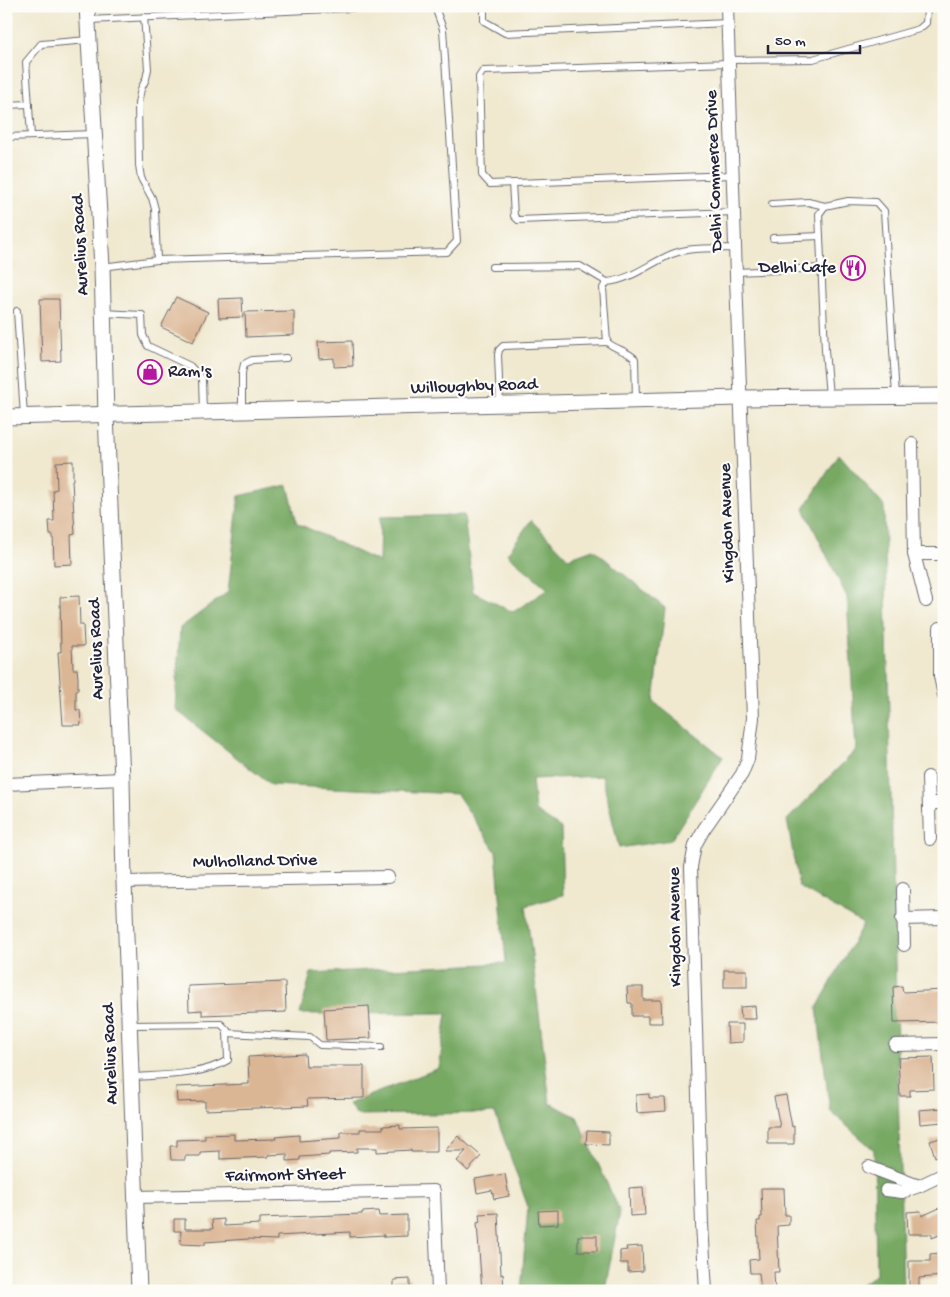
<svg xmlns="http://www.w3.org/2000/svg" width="950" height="1297" font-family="'Gochi Hand',sans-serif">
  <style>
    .forest { fill: #77a964; stroke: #4c6650 }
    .building { fill: #dbb694 }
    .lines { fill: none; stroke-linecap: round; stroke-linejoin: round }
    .service-casing { stroke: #6a686f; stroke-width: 8 }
    .minor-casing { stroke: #6a686f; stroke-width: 14 }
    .tertiary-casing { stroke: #6a686f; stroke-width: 17 }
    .service { stroke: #fff; stroke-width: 6 }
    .minor { stroke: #fff; stroke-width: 12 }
    .tertiary { stroke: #fff; stroke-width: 15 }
    .labels { text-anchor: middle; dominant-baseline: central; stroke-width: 4.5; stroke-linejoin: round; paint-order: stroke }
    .street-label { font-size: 18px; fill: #22223b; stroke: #fdfcf7 }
    .poi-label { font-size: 18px; fill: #22223b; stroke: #fdfcf7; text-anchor: end }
  </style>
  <rect width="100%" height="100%" fill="#fdfcf7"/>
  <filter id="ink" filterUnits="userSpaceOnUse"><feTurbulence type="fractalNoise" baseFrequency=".02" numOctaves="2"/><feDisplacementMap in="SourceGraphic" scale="10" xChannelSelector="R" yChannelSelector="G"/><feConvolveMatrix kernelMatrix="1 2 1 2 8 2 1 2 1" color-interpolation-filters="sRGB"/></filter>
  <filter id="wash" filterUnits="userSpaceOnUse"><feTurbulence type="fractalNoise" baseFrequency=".0096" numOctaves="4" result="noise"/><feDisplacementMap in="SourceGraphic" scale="20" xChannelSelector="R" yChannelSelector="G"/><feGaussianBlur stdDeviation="1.12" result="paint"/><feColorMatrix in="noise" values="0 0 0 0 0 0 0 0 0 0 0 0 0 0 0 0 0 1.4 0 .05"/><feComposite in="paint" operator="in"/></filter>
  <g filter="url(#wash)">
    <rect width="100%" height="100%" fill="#f0e9d0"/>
    <g class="forest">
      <polygon points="839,454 884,506 903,1291 849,1291 876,1275 874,1150 830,1111 817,1008 863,924 799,887 787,820 856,750 847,597 804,509"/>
      <polygon points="288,485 297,523 379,562 380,517 464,515 473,592 513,612 548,589 507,554 531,520 568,558 593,549 665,608 654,702 723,757 671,840 619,848 602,776 532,779 535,811 561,828 563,895 526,906 550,1103 577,1117 620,1212 605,1289 601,1291 521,1291 528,1207 495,1113 357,1115 348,1104 439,1068 447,1013 300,1014 311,973 506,963 496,852 457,794 271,785 175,709 180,628 228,592 239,496"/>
    </g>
    <g id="blocks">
      <g class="building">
        <polygon points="176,297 208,312 193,342 161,327"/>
        <polygon points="242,298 243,317 219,318 218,299"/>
        <polygon points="40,299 59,299 61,361 42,362"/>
        <polygon points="294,311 294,335 246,337 245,312"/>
        <polygon points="352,341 353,366 334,367 334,358 319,359 318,342"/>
        <polygon points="73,461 73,480 72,480 75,534 71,535 72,564 54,565 53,535 50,535 49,521 54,521 53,490 57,489 56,462"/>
        <polygon points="79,596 80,625 83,625 84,646 72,646 73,669 77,669 78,678 78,690 76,690 76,710 80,710 81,725 63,725 58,652 61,652 60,597"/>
        <rect x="724" y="970" width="23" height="17"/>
        <polygon points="285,982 286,1012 202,1015 202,1010 189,1011 188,986"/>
        <polygon points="902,986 903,992 944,990 944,1022 894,1023 893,987"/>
        <polygon points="627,987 643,987 643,1000 661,1000 662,1023 648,1023 648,1016 632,1016 632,1003 628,1003"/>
        <polygon points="369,1006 371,1038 326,1040 324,1009"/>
        <polygon points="755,1006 756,1019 741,1019 740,1007"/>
        <polygon points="727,1024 743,1024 743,1042 728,1043"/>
        <polygon points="305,1054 306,1066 364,1066 364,1098 307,1099 308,1106 205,1110 205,1101 177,1102 176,1087 249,1084 248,1057"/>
        <polygon points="933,1057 934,1089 910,1090 910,1096 900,1096 898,1058"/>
        <polygon points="649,1094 649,1098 665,1098 666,1111 637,1113 636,1095"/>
        <polygon points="786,1095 792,1127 794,1126 794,1144 768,1144 768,1127 780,1127 774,1097"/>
        <polygon points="944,1108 944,1122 920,1124 919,1110"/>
        <polygon points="400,1125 400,1129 437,1128 437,1152 411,1152 411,1150 377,1152 377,1148 357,1148 357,1152 329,1153 329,1155 300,1157 300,1160 287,1161 287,1154 268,1155 268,1157 220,1159 220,1151 200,1152 200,1156 185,1156 185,1160 171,1160 170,1146 177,1146 177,1140 205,1139 205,1135 234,1134 234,1140 276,1139 275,1137 299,1135 299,1141 341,1138 341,1132 360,1132 360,1129 383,1129 383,1126"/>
        <polygon points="587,1131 609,1132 609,1145 586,1144"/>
        <polygon points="458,1136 481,1156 468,1171 457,1161 466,1151 445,1151"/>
        <polygon points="944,1137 944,1154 935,1157 930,1141"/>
        <polygon points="505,1174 509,1196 494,1199 492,1190 477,1193 475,1179"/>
        <polygon points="643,1187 645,1215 630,1216 629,1188"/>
        <polygon points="761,1188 784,1188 785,1215 789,1215 789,1225 777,1226 779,1272 774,1272 775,1291 761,1291 759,1273 750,1273 749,1260 759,1259 757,1221 760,1221 760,1217 762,1217"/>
        <polygon points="944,1206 944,1233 932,1238 932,1234 908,1234 907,1212 921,1211 922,1216"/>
        <polygon points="558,1210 558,1224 539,1225 538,1211"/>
        <polygon points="378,1211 379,1216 407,1215 407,1236 384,1237 384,1235 350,1237 350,1232 277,1236 277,1240 248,1239 205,1242 205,1245 180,1244 181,1231 174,1231 174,1219 185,1219 185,1229 213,1229 212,1220 224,1219 224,1226 260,1224 260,1218 362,1214 362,1212"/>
        <polygon points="498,1213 501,1275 503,1274 504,1291 482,1291 477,1223 480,1222 479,1214"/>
        <rect x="578" y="1236" width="19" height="15"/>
        <polygon points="642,1246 643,1271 628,1272 628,1263 620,1263 620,1251 627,1250 626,1247"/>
        <polygon points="941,1253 943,1276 919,1278 919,1291 909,1291 909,1261 930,1261 930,1254"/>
        <polygon points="410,1279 410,1291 394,1291 394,1280"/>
      </g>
    </g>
  </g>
  <g filter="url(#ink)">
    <use href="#blocks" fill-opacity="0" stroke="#6a686f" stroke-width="1"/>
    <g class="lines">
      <defs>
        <g id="service">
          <polyline points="484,6 484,21 505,33 728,23"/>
          <polyline points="144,17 148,69 146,79 141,89 138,103 139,165 141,178 152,198 155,209 157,260"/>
          <polyline points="88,20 396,6"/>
          <polyline points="729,60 813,59 919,29 926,23 927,9 925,6"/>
          <polyline points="729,63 483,71 479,77 482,175 490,184 732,175"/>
          <polyline points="6,105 29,104"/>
          <polyline points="31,136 26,62 41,44 88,40"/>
          <polyline points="6,137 94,134"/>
          <polyline points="512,183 514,216 518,220 734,212"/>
          <polyline points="772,204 808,202 825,206"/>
          <polyline points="773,238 820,236"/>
          <polyline points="102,267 157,260 447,252 457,241 443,29 436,10 432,6"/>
          <polyline points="492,267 580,266 607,282"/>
          <polyline points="735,272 822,268"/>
          <polyline points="17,311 24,416"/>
          <polyline points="103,313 142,315 143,335 148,346 190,366 202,379 203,411"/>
          <polyline points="829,396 825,350 819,214 825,206 848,201 876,202 884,211 896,396"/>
          <path d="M636 400 635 359C627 350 616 350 607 342L603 288 607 282C631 280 650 263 672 254 691 246 715 249 735 248"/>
          <polyline points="500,404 498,355 499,350 503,346 607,342"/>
          <polyline points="242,410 242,373 244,364 252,360 286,358"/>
          <path d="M130 1025 221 1024 227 1030 228 1060C202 1076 161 1075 132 1077"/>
          <polyline points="227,1033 310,1037 320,1045 381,1047"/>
        </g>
        <g id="minor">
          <polyline points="912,444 914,554 926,601"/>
          <polyline points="914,554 944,554"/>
          <polyline points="940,628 940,676 944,695"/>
          <polyline points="928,777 930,839"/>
          <polyline points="6,784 122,779"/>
          <polyline points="929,804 944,802"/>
          <polyline points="124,882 388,877"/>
          <polyline points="903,889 904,945"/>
          <polyline points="902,919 944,918"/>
          <polyline points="895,1045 944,1044"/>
          <polyline points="869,1167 919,1186"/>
          <polyline points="886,1190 902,1192 919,1186 944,1174"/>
          <polyline points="135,1197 434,1191 438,1291"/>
          <polyline points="706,1291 702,1224 691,867 695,845 704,829 742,774 748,759 753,718 738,335 727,6"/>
        </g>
        <g id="tertiary">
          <polyline points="87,6 102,267 106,415 122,779 124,882 139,1291"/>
          <polyline points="6,417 740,398 944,396"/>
        </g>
      </defs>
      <use href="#service" class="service-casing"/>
      <use href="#minor" class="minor-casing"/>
      <use href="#tertiary" class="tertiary-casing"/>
      <use href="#service" class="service"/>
      <use href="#minor" class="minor"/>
      <use href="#tertiary" class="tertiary"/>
    </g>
  </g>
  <defs>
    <symbol id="restaurant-ring" viewBox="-11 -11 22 22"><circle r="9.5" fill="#fdfcf7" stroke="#b5179e" stroke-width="1.5"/><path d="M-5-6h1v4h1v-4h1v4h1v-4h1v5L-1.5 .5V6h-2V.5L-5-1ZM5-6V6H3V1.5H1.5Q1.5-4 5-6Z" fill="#b5179e"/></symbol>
    <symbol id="shop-ring" viewBox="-11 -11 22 22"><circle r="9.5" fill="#fdfcf7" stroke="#b5179e" stroke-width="1.5"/><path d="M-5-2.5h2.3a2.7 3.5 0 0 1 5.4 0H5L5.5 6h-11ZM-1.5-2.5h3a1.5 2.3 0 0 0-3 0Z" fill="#b5179e"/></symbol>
  </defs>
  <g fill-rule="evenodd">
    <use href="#restaurant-ring" x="839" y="254" width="28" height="28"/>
    <use href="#shop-ring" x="136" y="358" width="28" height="28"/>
  </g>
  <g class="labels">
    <g class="street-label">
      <text transform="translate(715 171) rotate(-92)">Delhi Commerce Drive</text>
      <text transform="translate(81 245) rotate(-93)">Aurelius Road</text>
      <text transform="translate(474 387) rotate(-2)">Willoughby Road</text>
      <text transform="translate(728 523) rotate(-92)">Kingdon Avenue</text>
      <text transform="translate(97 649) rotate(-92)">Aurelius Road</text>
      <text transform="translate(255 862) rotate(-1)">Mulholland Drive</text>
      <text transform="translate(676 927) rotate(-91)">Kingdon Avenue</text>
      <text transform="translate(111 1054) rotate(-92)">Aurelius Road</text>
      <text transform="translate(285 1176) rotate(-1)">Fairmont Street</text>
    </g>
    <g class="poi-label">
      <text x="836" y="268">Delhi Cafe</text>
      <text x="168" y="372" text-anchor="start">Ram's</text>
    </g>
  </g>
  <rect width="950" height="1297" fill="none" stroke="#fdfcf7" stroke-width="25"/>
  <path d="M768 45v8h92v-8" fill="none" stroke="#22223b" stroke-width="2.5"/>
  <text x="775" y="45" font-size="15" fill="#22223b" stroke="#fdfcf7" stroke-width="4" paint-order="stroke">50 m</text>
</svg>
